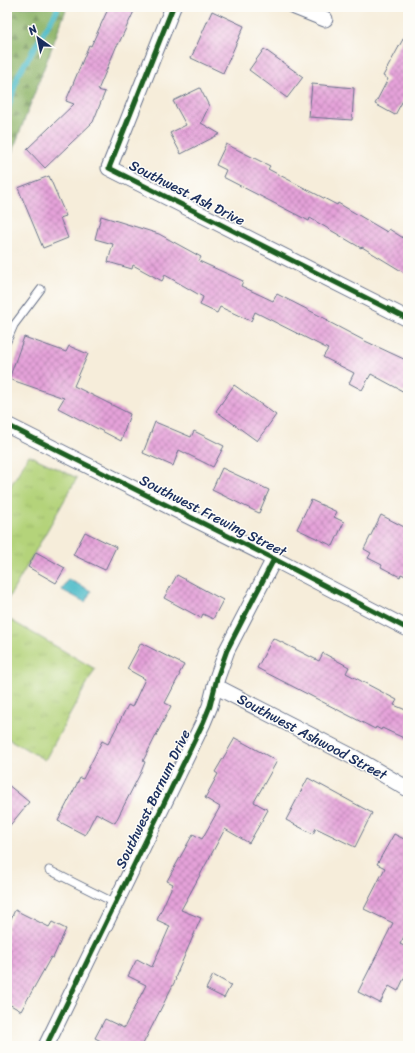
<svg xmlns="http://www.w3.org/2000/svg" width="415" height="1053" font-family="Sriracha,sans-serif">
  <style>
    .grass { fill: url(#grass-tufts); stroke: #68816c }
    .forest { fill: url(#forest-firs); stroke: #557264 }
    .water { fill: #4ebbc8; stroke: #347593 }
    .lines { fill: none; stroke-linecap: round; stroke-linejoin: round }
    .stream { stroke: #4ebbc8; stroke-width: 5.5 }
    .building { fill: url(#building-cross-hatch) }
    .lane-casing { stroke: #687289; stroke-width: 9 }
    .street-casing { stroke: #687289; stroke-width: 17 }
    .lane { stroke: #fff; stroke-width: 7 }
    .street { stroke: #fff; stroke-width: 15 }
    .cycleway-casing { stroke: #fdfcf7; stroke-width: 8 }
    .cycleway { stroke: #1b5e20; stroke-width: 5 }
    .labels { text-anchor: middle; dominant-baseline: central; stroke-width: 3; stroke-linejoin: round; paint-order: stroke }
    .street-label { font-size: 14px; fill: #1b2f5e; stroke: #fdfcf7 }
  </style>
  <defs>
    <pattern id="grass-tufts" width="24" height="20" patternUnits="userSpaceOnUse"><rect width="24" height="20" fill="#b4d37a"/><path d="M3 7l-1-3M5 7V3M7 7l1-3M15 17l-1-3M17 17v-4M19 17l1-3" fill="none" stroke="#9ab56c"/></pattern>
    <pattern id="forest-firs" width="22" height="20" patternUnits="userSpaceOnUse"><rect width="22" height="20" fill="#8fb56a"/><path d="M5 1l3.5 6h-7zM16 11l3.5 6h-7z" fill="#74945a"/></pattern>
    <pattern id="building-cross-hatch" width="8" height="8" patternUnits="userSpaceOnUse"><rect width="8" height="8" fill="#e5a2d9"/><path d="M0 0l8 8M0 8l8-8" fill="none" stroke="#b984b3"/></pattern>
  </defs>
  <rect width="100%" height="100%" fill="#fdfcf7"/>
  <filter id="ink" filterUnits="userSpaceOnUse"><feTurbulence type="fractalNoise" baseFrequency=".025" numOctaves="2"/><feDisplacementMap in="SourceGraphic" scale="8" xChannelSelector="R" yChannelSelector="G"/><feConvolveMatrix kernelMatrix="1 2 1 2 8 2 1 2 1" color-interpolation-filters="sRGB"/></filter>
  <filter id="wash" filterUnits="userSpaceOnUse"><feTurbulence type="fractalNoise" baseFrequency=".012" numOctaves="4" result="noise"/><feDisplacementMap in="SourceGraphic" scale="16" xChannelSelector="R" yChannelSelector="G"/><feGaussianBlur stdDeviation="0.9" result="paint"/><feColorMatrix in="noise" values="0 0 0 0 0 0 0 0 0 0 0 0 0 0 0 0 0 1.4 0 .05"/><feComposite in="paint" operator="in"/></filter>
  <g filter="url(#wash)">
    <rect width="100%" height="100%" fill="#f6edda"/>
    <g class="grass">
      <polygon points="29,455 77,478 7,601 7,492"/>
      <polygon points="7,618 95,669 45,760 7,738"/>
    </g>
    <polygon class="forest" points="7,7 67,7 7,166"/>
    <polygon class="water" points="68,579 91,591 85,602 62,590"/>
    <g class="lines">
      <polyline class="stream" points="7,113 18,75 56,12 58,7"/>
    </g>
    <g id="blocks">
      <g class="building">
        <polygon points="109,7 136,7 118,45 117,45 98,90 105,92 93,122 45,168 27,149 74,104 66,101 89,45 91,46"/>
        <polygon points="212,11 244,26 223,73 191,58"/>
        <polygon points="408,30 408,91 395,115 375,104 388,79 383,76"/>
        <polygon points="264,49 303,77 287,98 249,70"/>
        <polygon points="312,84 354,88 352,120 309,117"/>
        <polygon points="200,88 209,106 201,123 220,134 181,154 170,133 186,125 173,101"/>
        <polygon points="226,144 270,166 268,169 337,205 338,203 387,232 389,229 408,241 408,275 362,247 361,248 310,218 309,221 223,177 226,170 216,165"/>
        <polygon points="49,176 66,216 60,218 68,238 43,248 18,188"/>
        <polygon points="101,216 159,234 201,257 199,261 243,281 241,286 273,301 277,294 328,320 327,321 365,341 408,361 408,394 371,374 362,390 349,383 354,373 323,357 328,349 255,312 251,321 220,307 217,313 200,305 203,297 165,275 162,281 133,265 132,269 108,262 113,244 95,239"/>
        <polygon points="24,337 66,352 69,346 88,354 74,386 130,414 121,441 58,408 64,398 9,379"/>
        <polygon points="234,385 276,415 257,441 216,411"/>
        <polygon points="155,422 191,437 194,431 224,446 213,467 179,450 173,466 143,453"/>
        <polygon points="222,468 269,490 259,513 212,490"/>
        <polygon points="311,500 337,512 334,517 344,522 333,546 297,529"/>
        <polygon points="381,515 408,529 408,577 401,574 400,577 381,567 382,565 368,558 371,553 364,549"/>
        <polygon points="85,532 116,547 105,570 73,555"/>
        <polygon points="36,552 65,568 56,583 28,567"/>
        <polygon points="177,575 223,600 213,619 203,614 201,618 164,598"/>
        <polygon points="273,638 319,661 323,653 349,667 346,673 397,700 394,705 408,711 408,740 382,728 381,730 376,727 375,729 257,668"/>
        <polygon points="141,643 184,665 179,674 180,674 165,703 171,706 143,761 145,762 141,772 115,823 96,813 85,835 58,821 80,778 83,779 102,741 108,744 128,705 132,707 145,679 127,669"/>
        <polygon points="235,738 277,761 254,802 268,810 249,843 225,829 181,910 201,918 175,978 176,979 142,1046 111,1046 95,1038 105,1019 124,1028 146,985 128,976 137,959 152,967 170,926 157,920 173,884 167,881 193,834 202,839 220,807 205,798 218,774 215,772"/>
        <polygon points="308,778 372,813 355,847 316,828 313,834 286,820"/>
        <polygon points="7,784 29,802 7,829"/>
        <polygon points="394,834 408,841 408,931 407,931 400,944 408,948 408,970 398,991 389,986 380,1003 358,992 393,923 364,909 385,868 377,864"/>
        <polygon points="15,910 49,927 52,922 66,929 53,958 51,957 21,1011 7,1003 7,927"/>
        <polygon points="213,975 231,985 224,998 206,989"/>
      </g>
    </g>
  </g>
  <g filter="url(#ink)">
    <use href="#blocks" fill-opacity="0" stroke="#687289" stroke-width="1"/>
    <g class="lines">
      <defs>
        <g id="lane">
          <polyline points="7,341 14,325 41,289"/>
          <polyline points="49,870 115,903"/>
        </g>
        <g id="street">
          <polyline points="173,7 109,168 408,319"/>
          <polyline points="295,7 325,19"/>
          <polyline points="7,425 274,559 408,629"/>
          <polyline points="215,686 355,758 408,789"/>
          <polyline points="46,1046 203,723 210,706 217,678 227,650 274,559"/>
        </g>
      </defs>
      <use href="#lane" class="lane-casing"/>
      <use href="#street" class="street-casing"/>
      <use href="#lane" class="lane"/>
      <use href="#street" class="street"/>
      <defs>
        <g id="cycleway">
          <polyline points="173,7 109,168 408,319"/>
          <polyline points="7,425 274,559 408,629"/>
          <polyline points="46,1046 203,723 210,706 217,678 227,650 274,559"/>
        </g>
      </defs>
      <use href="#cycleway" class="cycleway-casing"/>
      <use href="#cycleway" class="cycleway"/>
    </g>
  </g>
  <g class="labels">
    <g class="street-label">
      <text transform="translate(187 193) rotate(27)">Southwest Ash Drive</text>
      <text transform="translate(213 516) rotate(27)">Southwest Frewing Street</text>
      <text transform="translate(312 737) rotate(28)">Southwest Ashwood Street</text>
      <text transform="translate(153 799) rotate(-64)">Southwest Barnum Drive</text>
    </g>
  </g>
  <rect width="415" height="1053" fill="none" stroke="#fdfcf7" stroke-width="24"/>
  <g transform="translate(38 38) rotate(327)" stroke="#fdfcf7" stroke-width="3" paint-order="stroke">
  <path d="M0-3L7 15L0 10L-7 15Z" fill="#1b2f5e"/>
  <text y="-6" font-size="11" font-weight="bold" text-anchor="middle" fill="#1b2f5e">N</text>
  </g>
</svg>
